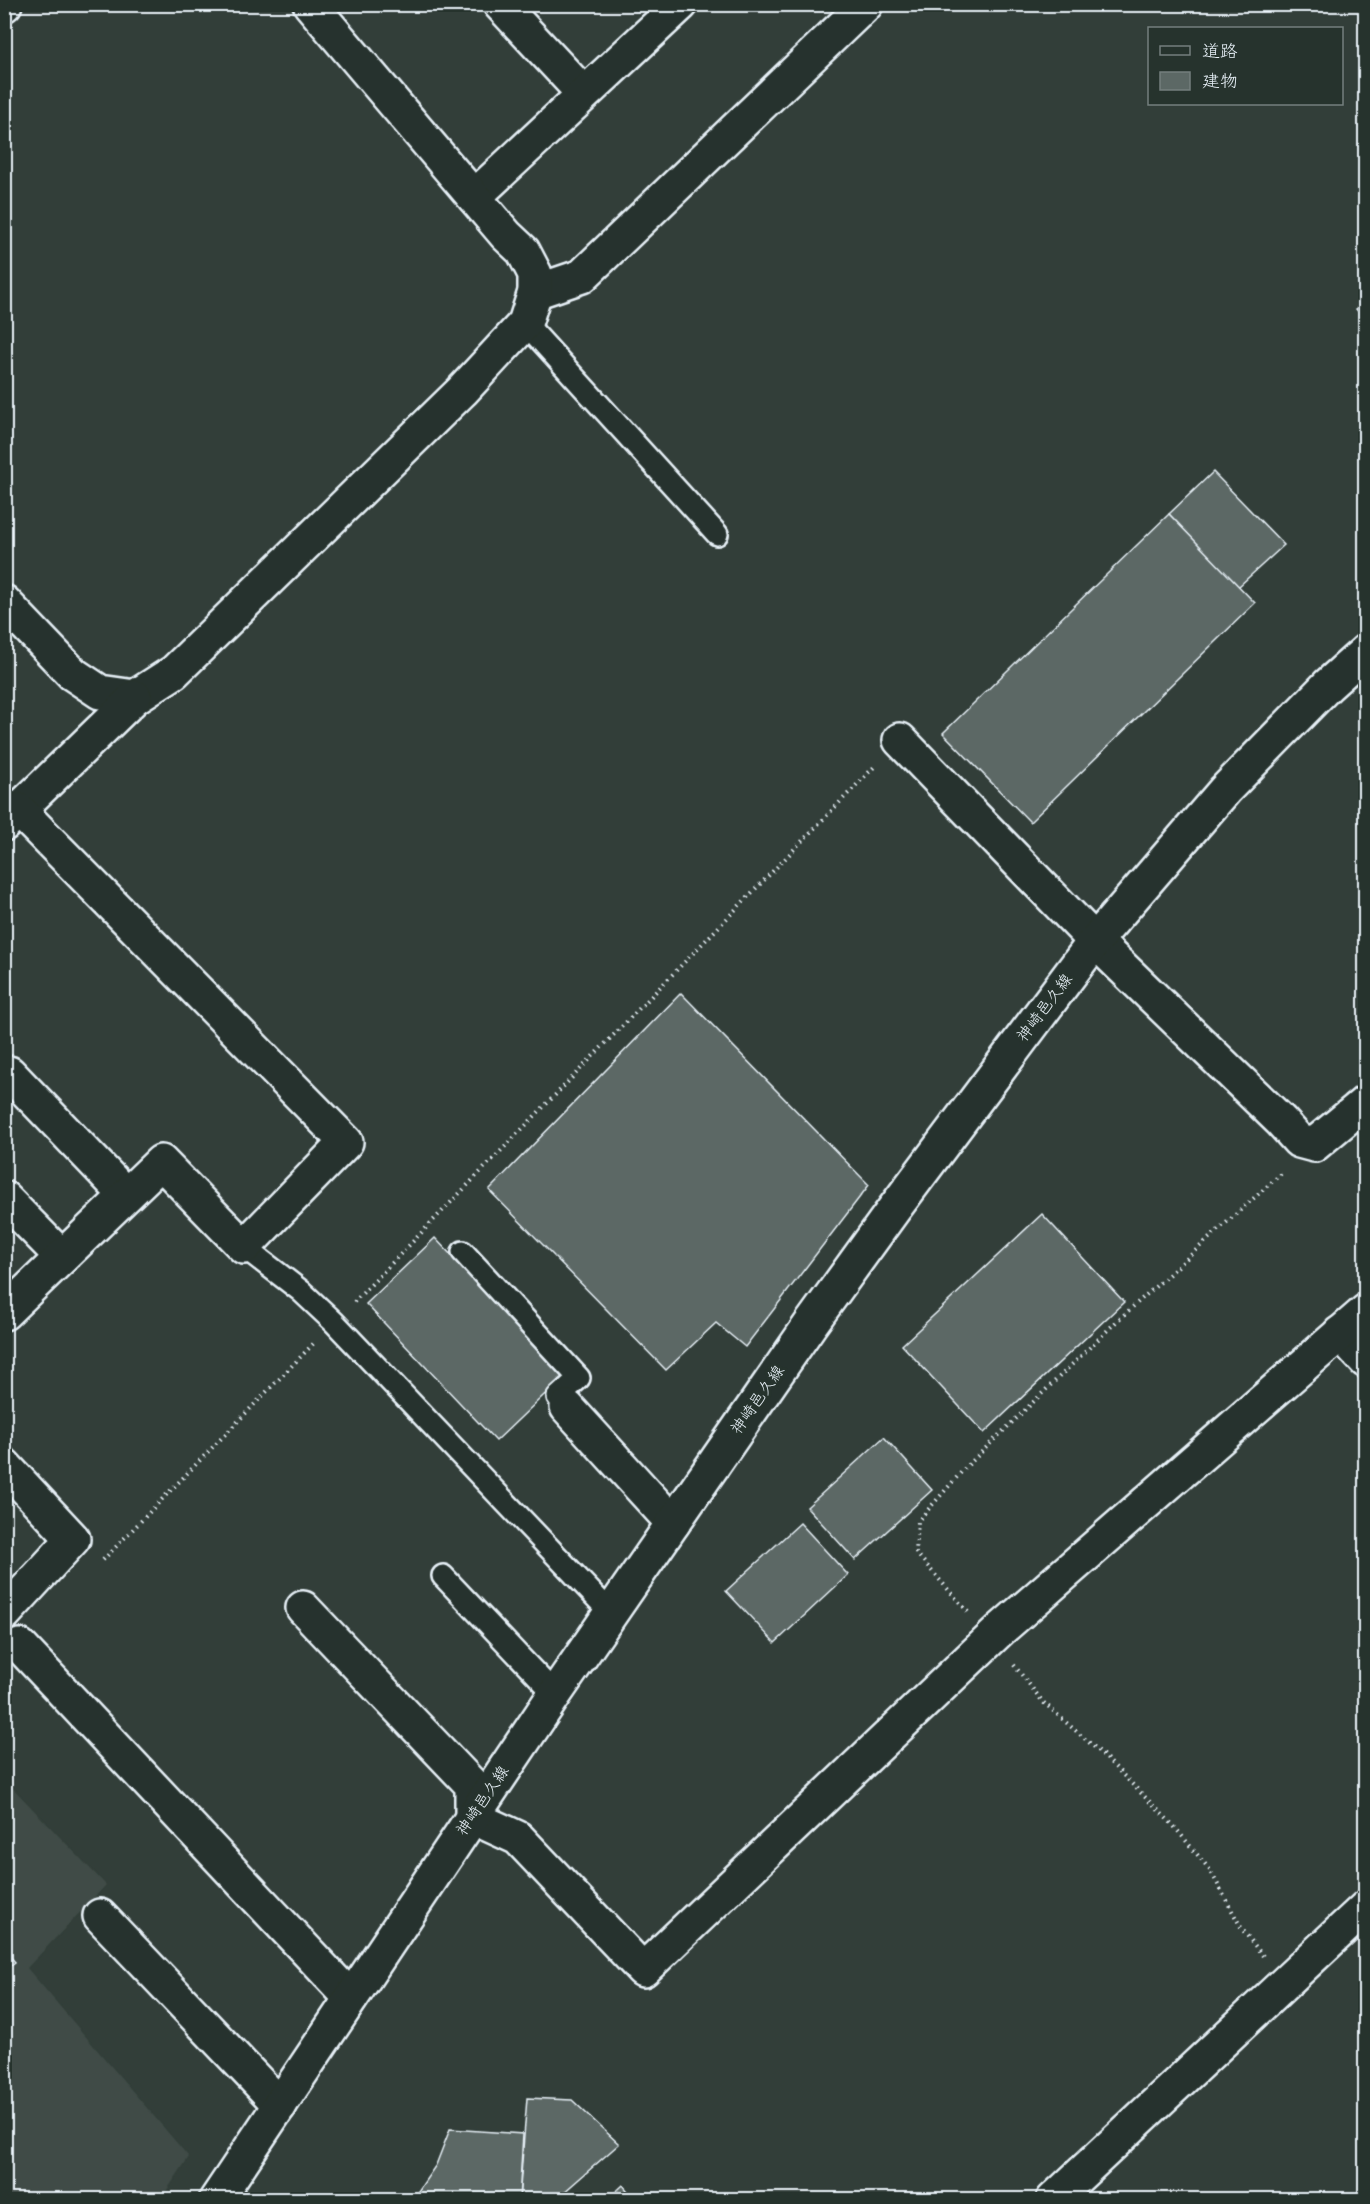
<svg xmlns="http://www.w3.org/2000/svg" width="1370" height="2204" font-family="Kalam,'Klee One',sans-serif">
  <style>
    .built { fill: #3f4b46 }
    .building { fill: #5c6865; stroke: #e8f1f8; stroke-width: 1.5 }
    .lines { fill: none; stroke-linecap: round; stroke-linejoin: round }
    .service-casing { stroke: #e8f1f8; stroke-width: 26 }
    .minor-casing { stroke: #e8f1f8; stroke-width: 38 }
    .secondary-casing { stroke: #e8f1f8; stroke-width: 38 }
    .path { stroke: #e8f1f8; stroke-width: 4; stroke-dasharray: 1.5 4.5; stroke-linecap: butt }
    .service { stroke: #26332d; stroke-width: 21 }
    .minor { stroke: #26332d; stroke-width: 33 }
    .secondary { stroke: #26332d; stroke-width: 33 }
    .labels { text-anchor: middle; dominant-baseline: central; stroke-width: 6; stroke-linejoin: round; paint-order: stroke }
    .street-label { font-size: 16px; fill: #e8f1f8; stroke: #26332d }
  </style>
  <rect width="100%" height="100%" fill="#323e39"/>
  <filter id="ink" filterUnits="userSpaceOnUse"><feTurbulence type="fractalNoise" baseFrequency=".0167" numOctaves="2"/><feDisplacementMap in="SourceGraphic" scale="12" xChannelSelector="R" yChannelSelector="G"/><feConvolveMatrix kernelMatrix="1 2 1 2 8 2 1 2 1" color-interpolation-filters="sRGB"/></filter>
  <g filter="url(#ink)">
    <polygon class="built" points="4,1779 106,1885 27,1968 189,2157 161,2199 5,2199"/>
    <g class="building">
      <polygon points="1366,300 1366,320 1356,309"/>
      <polygon points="1213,472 1284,545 1238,587 1169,514"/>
      <polygon points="1169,514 1255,603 1030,822 943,733"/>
      <polygon points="681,993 869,1185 745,1347 716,1323 666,1370 489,1190"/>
      <polygon points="1042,1214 1124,1302 984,1433 902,1345"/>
      <polygon points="435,1238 565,1375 496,1441 366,1304"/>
      <polygon points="884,1437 932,1490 855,1560 807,1507"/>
      <polygon points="800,1523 848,1575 775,1643 726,1591"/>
      <polygon points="4,1950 15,1962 4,1971"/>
      <polygon points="527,2098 572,2100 619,2144 555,2200 519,2200"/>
      <polygon points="450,2129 523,2134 519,2200 412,2200 436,2165"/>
      <polygon points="623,2185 635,2200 607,2200"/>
    </g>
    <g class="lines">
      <defs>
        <g id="service">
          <polyline points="525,323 717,534"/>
          <polyline points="244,1247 301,1291 334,1322 611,1613"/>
          <polyline points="463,1252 579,1378 558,1397 567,1407"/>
          <polyline points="443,1576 555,1694"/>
        </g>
        <g id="minor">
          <polyline points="500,4 584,94"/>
          <polyline points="4,5 5,4"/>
          <polyline points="474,197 681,4"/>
          <polyline points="535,292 582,276 866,4"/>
          <polyline points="4,602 73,674 100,692 135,697 174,672 462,391 525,323 535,292 535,274 523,251 506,235 310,4"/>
          <polyline points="900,740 1095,941 1281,1121 1299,1141 1314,1145 1366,1102"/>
          <polyline points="4,824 135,697"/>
          <polyline points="9,1073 126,1195"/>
          <polyline points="4,1198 62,1257"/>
          <polyline points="4,1313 161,1162 244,1247 346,1142 19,810"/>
          <polyline points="1340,1333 1366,1361"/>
          <polyline points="567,1407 673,1523"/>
          <polyline points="4,1465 73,1539 4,1614"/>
          <polyline points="303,1608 472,1785 472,1817 518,1838 643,1970 1000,1630 1366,1311"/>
          <polyline points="20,1646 351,1998"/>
          <polyline points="100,1916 280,2105"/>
          <polyline points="1053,2200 1366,1907"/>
        </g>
        <polyline id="secondary" points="216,2200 555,1694 810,1325 894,1209 1095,941 1225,790 1328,685 1366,651"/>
      </defs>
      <use href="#service" class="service-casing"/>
      <use href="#minor" class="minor-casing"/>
      <use href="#secondary" class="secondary-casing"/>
      <g class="path">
        <polyline points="354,1302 876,765"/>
        <polyline points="103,1560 316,1341"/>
        <polyline points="968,1612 916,1553 918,1521 965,1468 1116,1322 1284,1171"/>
        <polyline points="1014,1665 1043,1702 1100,1752 1173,1825 1210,1870 1242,1929 1263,1956"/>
      </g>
      <use href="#service" class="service"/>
      <use href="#minor" class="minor"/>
      <use href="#secondary" class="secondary"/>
    </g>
  </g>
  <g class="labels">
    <g class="street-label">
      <text transform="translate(1045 1008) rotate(-53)">神崎邑久線</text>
      <text transform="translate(758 1400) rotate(-55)">神崎邑久線</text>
      <text transform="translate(483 1801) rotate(-56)">神崎邑久線</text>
    </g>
  </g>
  <rect width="1370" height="2204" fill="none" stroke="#26332d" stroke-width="24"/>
  <rect x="12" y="12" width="1346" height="2180" fill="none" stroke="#e8f1f8" stroke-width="2" filter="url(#ink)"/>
  <rect x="1148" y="27" width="195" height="78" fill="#26332d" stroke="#747f7e" stroke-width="1.5"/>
  <rect x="1160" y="46" width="30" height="9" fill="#26332d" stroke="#747f7e" stroke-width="1.5"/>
  <text x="1202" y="57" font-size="18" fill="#e8f1f8">道路</text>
  <rect x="1160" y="72" width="30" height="18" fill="#5c6865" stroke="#747f7e" stroke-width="1.5"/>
  <text x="1202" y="87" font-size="18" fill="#e8f1f8">建物</text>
</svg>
